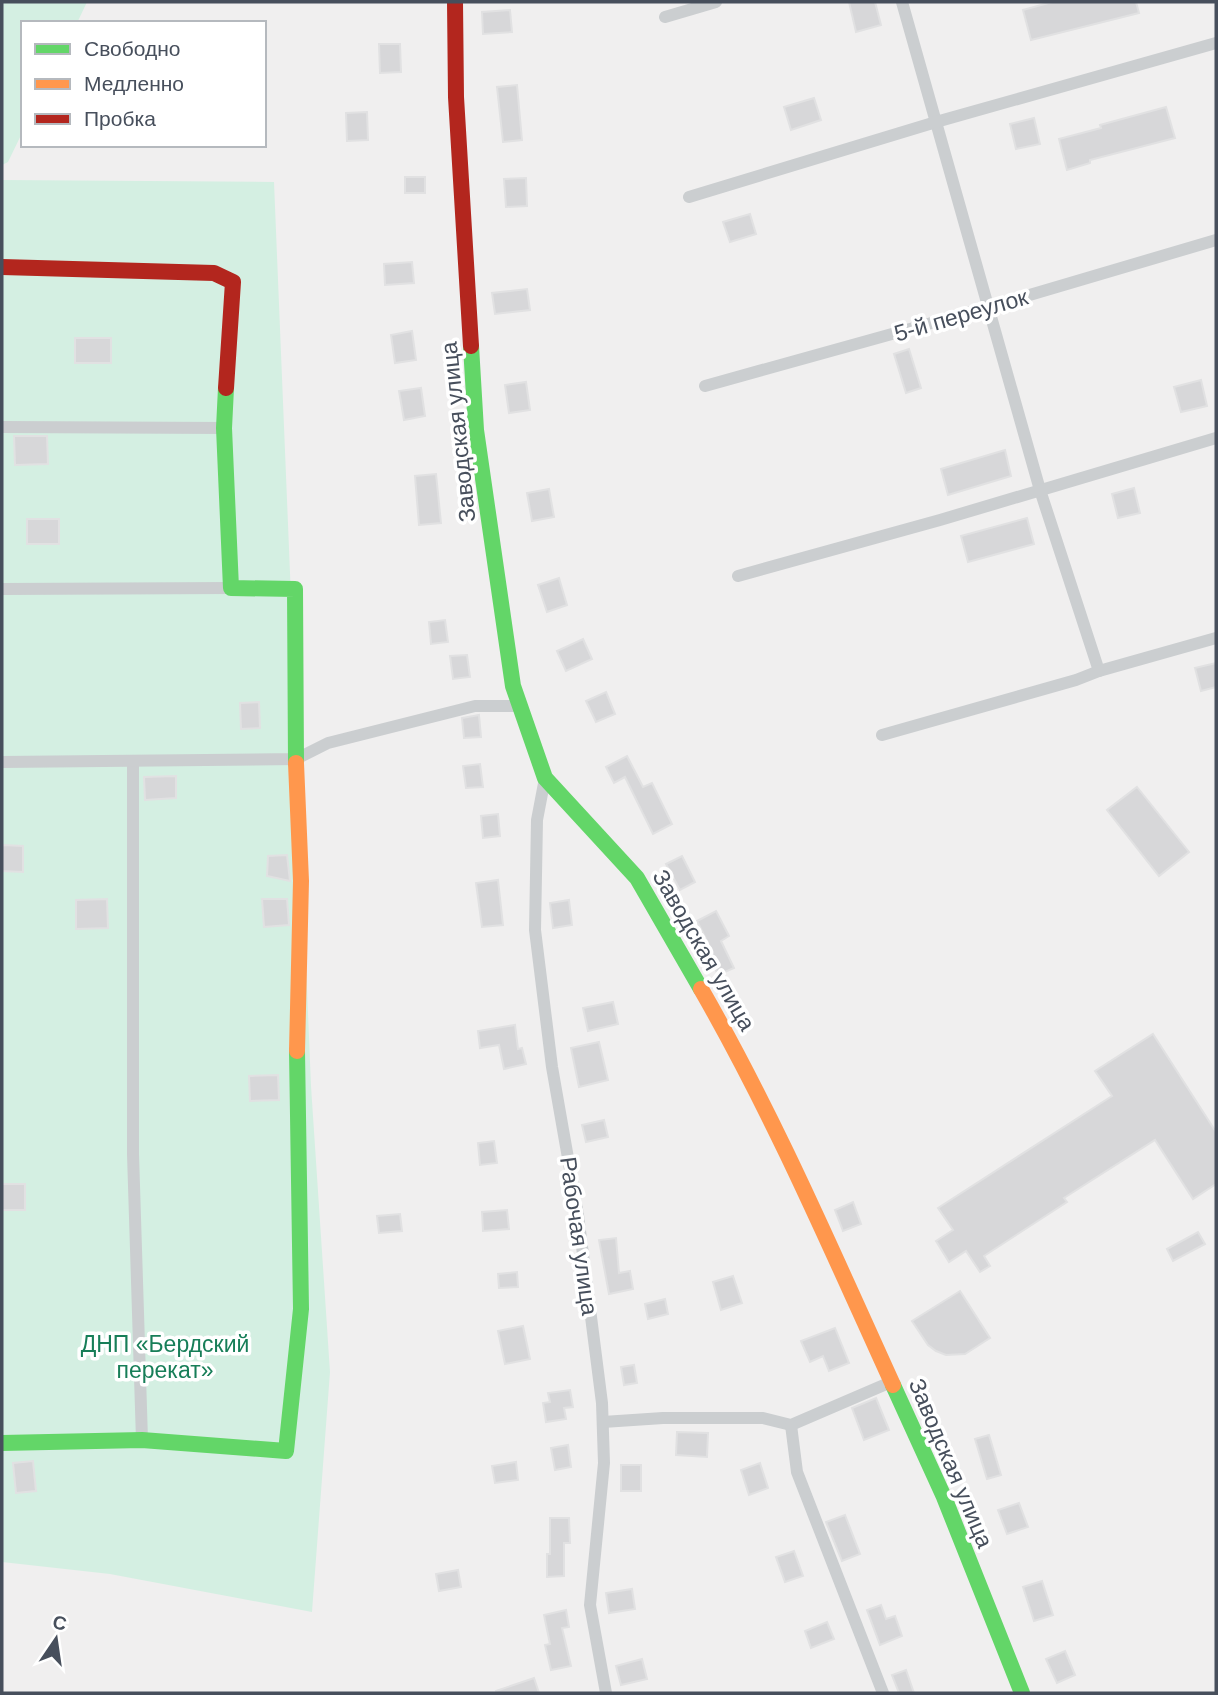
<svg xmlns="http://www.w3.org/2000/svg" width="1218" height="1695" font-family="Helvetica,sans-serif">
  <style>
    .green { fill: #d4efe2 }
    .building { fill: #d7d7d9; stroke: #e1e1e2; stroke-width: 2 }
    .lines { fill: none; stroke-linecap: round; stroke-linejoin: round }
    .street { stroke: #cbced0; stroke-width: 12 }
    .fast { stroke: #63d668; stroke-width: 16 }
    .slow { stroke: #ff974d; stroke-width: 16 }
    .jam { stroke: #b3261e; stroke-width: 16 }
    .labels { text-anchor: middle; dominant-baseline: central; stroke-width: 7; stroke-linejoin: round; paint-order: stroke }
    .street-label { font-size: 23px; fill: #474f5c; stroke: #fff }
    .park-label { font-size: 23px; fill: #177e58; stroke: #fff }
  </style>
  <rect width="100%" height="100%" fill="#f0efef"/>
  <g class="green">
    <polygon points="2,2 87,2 77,23 23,23 23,131 8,162 2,165"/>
    <polygon points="2,180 274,182 311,1086 330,1372 312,1612 110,1574 2,1562"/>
  </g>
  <g class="building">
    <polygon points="849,2 875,2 881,25 856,32"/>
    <polygon points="1052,2 1136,2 1139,13 1031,40 1023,10"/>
    <polygon points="510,10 512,32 483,34 482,12"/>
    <polygon points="379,44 400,44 401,72 380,73"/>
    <polygon points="517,85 522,140 503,142 497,87"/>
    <polygon points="814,98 821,120 791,130 784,107"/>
    <polygon points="1166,107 1175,138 1090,160 1090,163 1067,170 1059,139 1101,128 1100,125"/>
    <polygon points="367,112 368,140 347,141 346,113"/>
    <polygon points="1034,118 1040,144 1016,149 1010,124"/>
    <rect x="405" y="177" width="20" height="16"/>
    <polygon points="526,178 527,206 506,207 504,179"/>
    <polygon points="750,214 756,234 730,242 723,222"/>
    <polygon points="412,262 414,283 385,285 384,264"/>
    <polygon points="527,289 530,310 495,314 492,293"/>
    <polygon points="412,331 416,360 395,363 391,335"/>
    <rect x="75" y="338" width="36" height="25"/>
    <polygon points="909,349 921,388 906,393 894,354"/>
    <polygon points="1201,380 1207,406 1181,412 1174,387"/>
    <polygon points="526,382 530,410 509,413 505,385"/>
    <polygon points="421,388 425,416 404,420 399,391"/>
    <polygon points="14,436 47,436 48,464 15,465"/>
    <polygon points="1005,450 1011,476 948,495 941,469"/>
    <polygon points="436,474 441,523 419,525 415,476"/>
    <polygon points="1134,488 1140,513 1118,518 1112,494"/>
    <polygon points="549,489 554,517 532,521 527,493"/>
    <polygon points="1027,518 1034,544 968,562 961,536"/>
    <rect x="27" y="519" width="32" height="25"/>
    <polygon points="559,578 567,605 547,612 538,585"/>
    <polygon points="445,620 448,642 431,644 429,622"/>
    <polygon points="583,639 592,659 566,671 557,651"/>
    <polygon points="467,655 470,677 453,679 450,656"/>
    <polygon points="1216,663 1216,687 1201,691 1195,668"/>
    <polygon points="606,692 615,714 596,722 586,701"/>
    <polygon points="259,702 260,728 241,729 240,703"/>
    <polygon points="479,715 481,737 464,738 462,718"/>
    <polygon points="627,756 643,787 652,783 672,824 653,834 625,777 614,783 606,767"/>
    <polygon points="480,764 483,787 466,788 463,766"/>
    <polygon points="176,776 176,798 145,800 144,777"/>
    <polygon points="1137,787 1189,852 1159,876 1107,810"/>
    <polygon points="498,814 500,836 483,838 481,816"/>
    <polygon points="2,845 23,846 23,872 2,871"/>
    <polygon points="287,855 290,881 267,876 268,856"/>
    <polygon points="682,856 695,882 680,890 666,864"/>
    <polygon points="498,880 503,925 482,927 476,883"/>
    <polygon points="107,899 108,928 76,929 76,900"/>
    <polygon points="262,899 287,899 289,925 264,927"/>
    <polygon points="569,900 572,925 553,928 550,903"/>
    <polygon points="716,911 729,936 721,941 734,968 718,975 709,955 713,953 697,921"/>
    <polygon points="613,1002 618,1024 588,1031 583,1008"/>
    <polygon points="515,1025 518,1049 522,1048 526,1064 504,1069 499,1045 480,1048 478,1031"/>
    <polygon points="1153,1034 1216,1132 1216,1184 1193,1199 1155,1140 1064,1198 1067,1202 984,1256 990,1266 980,1272 966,1251 949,1262 936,1241 953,1230 938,1208 1112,1096 1095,1071"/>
    <polygon points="599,1042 608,1080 579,1087 571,1048"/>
    <polygon points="278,1075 279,1100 250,1101 249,1076"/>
    <polygon points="604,1120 608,1137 586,1142 582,1125"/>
    <polygon points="494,1141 497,1163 480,1165 478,1143"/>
    <rect x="2" y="1184" width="23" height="26"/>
    <polygon points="853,1202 861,1224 843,1231 835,1210"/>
    <polygon points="507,1210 509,1229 483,1231 482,1212"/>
    <polygon points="400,1214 402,1231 379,1233 377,1216"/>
    <polygon points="1198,1232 1205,1244 1173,1261 1167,1249"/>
    <polygon points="616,1238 619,1273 630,1271 633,1289 609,1294 599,1240"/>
    <polygon points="517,1272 518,1287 499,1288 498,1274"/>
    <polygon points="733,1276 742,1303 721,1310 713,1282"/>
    <polygon points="960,1291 990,1338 965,1354 946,1355 936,1351 928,1345 912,1321"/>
    <polygon points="665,1299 668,1314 648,1319 645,1304"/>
    <polygon points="523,1326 530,1359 505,1364 498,1331"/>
    <polygon points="835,1328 849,1363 829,1371 823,1356 810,1362 801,1341"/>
    <polygon points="634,1365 637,1383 624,1385 621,1367"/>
    <polygon points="570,1390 573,1407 564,1408 566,1419 546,1422 543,1403 550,1402 548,1393"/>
    <polygon points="876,1398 889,1430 864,1440 852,1408"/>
    <polygon points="677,1432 708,1433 707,1457 676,1455"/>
    <polygon points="989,1435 1001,1475 987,1479 975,1439"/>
    <polygon points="568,1445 571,1467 555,1470 551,1448"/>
    <polygon points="33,1461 36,1491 16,1493 13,1463"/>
    <polygon points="516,1462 518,1480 495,1483 492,1466"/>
    <polygon points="760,1463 768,1488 749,1495 741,1470"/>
    <rect x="621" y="1465" width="20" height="26"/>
    <polygon points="1019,1503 1028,1527 1007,1534 998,1510"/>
    <polygon points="845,1515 860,1554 842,1561 826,1522"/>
    <polygon points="550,1518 569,1518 570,1543 564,1543 564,1576 547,1577 547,1554 550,1554"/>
    <polygon points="794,1551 803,1576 785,1582 776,1557"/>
    <polygon points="458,1570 461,1587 439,1591 436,1574"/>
    <polygon points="1042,1581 1053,1615 1034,1621 1023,1587"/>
    <polygon points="632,1589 635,1609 609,1613 606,1593"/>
    <polygon points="881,1605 886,1619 895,1616 902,1636 880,1645 867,1610"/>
    <polygon points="566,1610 569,1627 562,1628 571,1666 551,1670 545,1645 550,1644 544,1615"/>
    <polygon points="827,1622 834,1639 811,1648 805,1631"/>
    <polygon points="1065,1651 1075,1675 1057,1683 1046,1659"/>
    <polygon points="642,1659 647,1679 621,1685 616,1666"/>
    <polygon points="906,1670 914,1693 899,1693 892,1675"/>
    <polygon points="534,1678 539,1693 496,1693 496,1691"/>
  </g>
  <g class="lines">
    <g class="street">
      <polyline points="902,2 1040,490 1099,671 1216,638"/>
      <polyline points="665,17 716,2"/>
      <polyline points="689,197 936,122 1216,43"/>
      <polyline points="705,386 989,307 1216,240"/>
      <polyline points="2,427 224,428"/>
      <polyline points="738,576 940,520 1216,438"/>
      <polyline points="2,589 231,588"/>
      <polyline points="882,735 1076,680 1099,671"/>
      <polyline points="133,761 133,1154 142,1440"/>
      <polyline points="2,762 296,759 328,743 475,706 520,706"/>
      <polyline points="545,778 537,820 535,930 552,1067 578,1215 602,1403 604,1463 590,1605 606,1693"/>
      <polyline points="603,1422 663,1418 763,1418 791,1425 891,1382"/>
      <polyline points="791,1425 797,1472 883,1693"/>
    </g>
    <g class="fast">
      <polyline points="471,346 476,430 513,686 545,778 637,878 701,989"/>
      <polyline points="226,388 224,428 231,588 295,589 296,763"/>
      <polyline points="893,1385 944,1497 1022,1693"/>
      <polyline points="2,1443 142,1440 286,1451 301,1309 297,1051"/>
    </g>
    <g class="slow">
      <polyline points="296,763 301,881 297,1051"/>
      <path d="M701 989C774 1116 832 1251 893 1385"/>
    </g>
    <g class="jam">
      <polyline points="455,2 456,97 471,346"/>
      <polyline points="2,267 214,273 233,282 226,388"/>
    </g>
  </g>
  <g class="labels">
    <g class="street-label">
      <text transform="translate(961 315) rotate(-16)">5-й переулок</text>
      <text transform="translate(458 432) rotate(-96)">Заводская улица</text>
      <text transform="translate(704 950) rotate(60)">Заводская улица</text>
      <text transform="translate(579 1236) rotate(82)">Рабочая улица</text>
      <text transform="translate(951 1463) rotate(67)">Заводская улица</text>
    </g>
    <g class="park-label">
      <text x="165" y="1344">ДНП «Бердский<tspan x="165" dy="26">перекат»</tspan></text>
    </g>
  </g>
  <rect width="1218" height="1695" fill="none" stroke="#474f5c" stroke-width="7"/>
  <rect x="21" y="21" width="245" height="126" fill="#ffffff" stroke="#b5b9be" stroke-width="2"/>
  <rect x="35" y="44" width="35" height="10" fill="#63d668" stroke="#b5b9be" stroke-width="2"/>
  <text x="84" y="56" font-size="21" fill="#474f5c">Свободно</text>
  <rect x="35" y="79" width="35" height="10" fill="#ff974d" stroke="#b5b9be" stroke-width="2"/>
  <text x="84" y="91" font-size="21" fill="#474f5c">Медленно</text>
  <rect x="35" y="114" width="35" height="10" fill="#b3261e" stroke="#b5b9be" stroke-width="2"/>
  <text x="84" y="126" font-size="21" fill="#474f5c">Пробка</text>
  <g transform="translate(56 1639) rotate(13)" stroke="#ffffff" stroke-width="5" paint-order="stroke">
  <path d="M0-5L12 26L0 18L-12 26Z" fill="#474f5c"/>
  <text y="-10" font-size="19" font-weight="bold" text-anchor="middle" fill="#474f5c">С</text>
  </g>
</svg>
